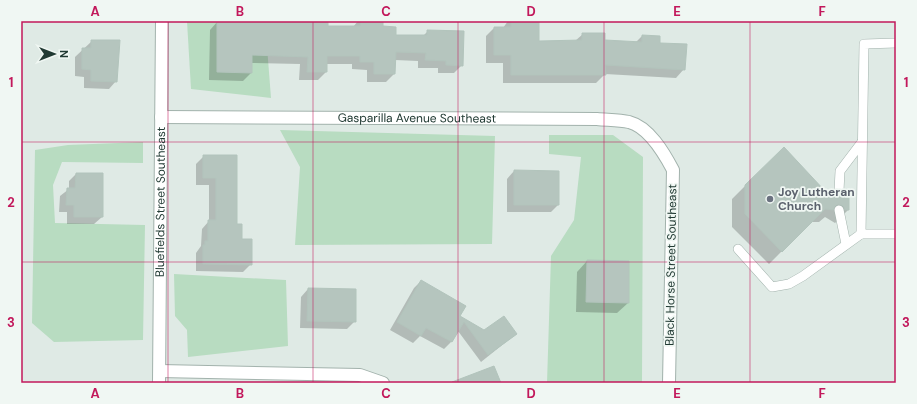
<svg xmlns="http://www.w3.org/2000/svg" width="917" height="404" font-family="'DM Sans',sans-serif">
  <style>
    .green { fill: #b8dcc1 }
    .shadow { fill: #0003 }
    .building { fill: #b5c5be; stroke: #b2c4bc }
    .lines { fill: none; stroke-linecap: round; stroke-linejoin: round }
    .lane-casing { stroke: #a2b2ac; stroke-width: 10 }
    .street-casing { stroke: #a2b2ac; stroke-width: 14 }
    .lane { stroke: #fff; stroke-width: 9 }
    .street { stroke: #fff; stroke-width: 12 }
    .grid { fill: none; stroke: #c2185b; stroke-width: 1; stroke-opacity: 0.55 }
    .worship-dot { fill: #6b7280; stroke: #f0f7f3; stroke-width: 1.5 }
    .labels { text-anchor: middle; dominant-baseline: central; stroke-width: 3.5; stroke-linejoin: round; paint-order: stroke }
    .street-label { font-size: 12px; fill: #213a33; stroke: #f0f7f3 }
    .worship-label { font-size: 12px; font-weight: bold; fill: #5b616d; stroke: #f0f7f3; text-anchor: start }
    .neatline { fill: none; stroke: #c2185b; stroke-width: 1.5 }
    .grid-label { font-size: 13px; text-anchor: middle; font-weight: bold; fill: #c2185b }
  </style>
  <rect width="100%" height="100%" fill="#dfeae5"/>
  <g class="green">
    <polygon points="187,21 265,21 271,98 191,89"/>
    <polygon points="280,130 495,136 492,244 295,245 300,167"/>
    <polygon points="549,135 613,135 643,157 642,383 547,383 551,256 574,220 581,157 549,154"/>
    <polygon points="143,142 143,163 62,162 53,185 55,223 145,225 143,340 54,342 32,323 35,150 68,145"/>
    <polygon points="174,274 286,280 288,346 188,357 187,330 175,316"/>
  </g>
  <g class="shadow">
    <polygon points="218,21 327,21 327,27 353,27 358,21 382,21 382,27 395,36 423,36 428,31 462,65 454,73 438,73 438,68 418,68 418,61 395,60 394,74 386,82 367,82 367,70 352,69 352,64 326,64 326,72 318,80 299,80 300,64 251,63 251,73 243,81 209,80 210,30"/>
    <polygon points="508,21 538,21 538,42 575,41 583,34 604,41 635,43 642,36 659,44 684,69 676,78 605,74 596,83 503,83 503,63 486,63 486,36 494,28 503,28"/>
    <polygon points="92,41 119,41 116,81 109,89 84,88 84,77 75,76 75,57"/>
    <polygon points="204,156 236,156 236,225 251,264 243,272 196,271 196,253 201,246 202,229 209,221 209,185 196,185 196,164"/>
    <polygon points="514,171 558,205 551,212 507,212 507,179"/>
    <polygon points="76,174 102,217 94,224 67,224 67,212 59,212 60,196 69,189 69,181"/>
    <polygon points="745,186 825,192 841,197 845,193 848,210 835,223 825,217 819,222 811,222 769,264 732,227 732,199"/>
    <polygon points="587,261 628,303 617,313 576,312 577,272"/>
    <polygon points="421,281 458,317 484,332 516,334 481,362 458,331 451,342 444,349 420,336 413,343 390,330 414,288"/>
    <polygon points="308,289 355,290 355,321 347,329 300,328 301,297"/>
  </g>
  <g class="building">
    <polygon points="217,21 328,21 328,26 360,26 361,21 383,21 383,26 396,27 396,35 427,35 427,30 464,31 463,66 446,65 446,61 425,60 426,53 396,52 395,74 374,74 374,62 360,62 360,56 327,56 327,72 307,72 308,57 252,55 252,73 217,72"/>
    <polygon points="511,21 539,21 539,41 582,40 582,33 605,33 605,40 642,42 642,35 660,36 660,43 687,44 685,70 605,65 606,75 511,75 511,55 494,55 494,27 511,27"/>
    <polygon points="91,40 120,40 117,82 91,81 91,70 82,69 82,48 91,48"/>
    <polygon points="784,147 825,191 833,191 835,196 839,197 844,195 845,192 849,192 849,210 845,210 843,206 838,204 833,210 825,209 782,252 745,214 745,185"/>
    <polygon points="203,155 237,155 237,224 242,224 242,239 252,239 252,265 203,264 203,245 205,245 205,241 208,241 208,220 216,220 216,178 203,178"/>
    <polygon points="514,170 559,171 559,205 514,205"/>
    <polygon points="76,173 103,173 103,217 74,217 74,205 66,205 67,188 75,188"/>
    <polygon points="587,260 629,261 629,303 586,302"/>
    <polygon points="421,280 466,306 460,316 484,330 504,316 517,334 488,355 464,322 452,342 426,328 421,336 397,322"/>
    <polygon points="308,288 356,289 356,322 307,321"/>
    <polygon points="494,366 501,383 453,383 452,382"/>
  </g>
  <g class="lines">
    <defs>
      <g id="lane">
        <polyline points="896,43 864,44 861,234 896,234"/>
        <polyline points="839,191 840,171 862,142"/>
        <polyline points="839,210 846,244"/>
        <polyline points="738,249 772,287 789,284 803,276 861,234"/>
      </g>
      <g id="street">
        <path id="s1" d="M161 117 597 119C607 120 619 120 629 122 649 127 664 153 673 170L669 383"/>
        <polyline points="160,371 360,375 383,383"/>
        <path id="s2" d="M159 383 162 21"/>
      </g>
    </defs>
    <use href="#lane" class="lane-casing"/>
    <use href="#street" class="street-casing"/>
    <use href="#lane" class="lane"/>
    <use href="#street" class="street"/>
  </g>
  <path class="grid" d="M168 21V383M313 21V383M458 21V383M604 21V383M750 21V383M21 142H896M21 262H896"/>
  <circle class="worship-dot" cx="770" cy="199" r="4"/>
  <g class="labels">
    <g class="street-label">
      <text stroke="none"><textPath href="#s1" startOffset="256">Gasparilla Avenue Southeast</textPath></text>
      <text stroke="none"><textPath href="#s2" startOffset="181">Bluefields Street Southeast</textPath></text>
      <text transform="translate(671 265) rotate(-89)">Black Horse Street Southeast</text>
    </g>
    <g class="worship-label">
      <text x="778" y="192">Joy Lutheran<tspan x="778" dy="14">Church</tspan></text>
    </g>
  </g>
  <rect width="917" height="404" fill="none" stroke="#f0f7f3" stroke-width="44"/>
  <g transform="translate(54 54) rotate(90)" stroke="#f0f7f3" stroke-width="3" paint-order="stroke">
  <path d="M0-3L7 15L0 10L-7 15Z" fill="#213a33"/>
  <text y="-6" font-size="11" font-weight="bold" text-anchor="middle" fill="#213a33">N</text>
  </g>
  <rect x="22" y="22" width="873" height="360" class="neatline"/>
  <g class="grid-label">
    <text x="95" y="16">A</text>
    <text x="240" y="16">B</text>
    <text x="386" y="16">C</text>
    <text x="531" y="16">D</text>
    <text x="677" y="16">E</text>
    <text x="822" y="16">F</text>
    <text x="11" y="87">1</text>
    <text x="906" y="87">1</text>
    <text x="11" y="207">2</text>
    <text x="906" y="207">2</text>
    <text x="11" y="327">3</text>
    <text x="906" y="327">3</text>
    <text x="95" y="398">A</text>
    <text x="240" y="398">B</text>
    <text x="386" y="398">C</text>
    <text x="531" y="398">D</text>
    <text x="677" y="398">E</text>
    <text x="822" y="398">F</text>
  </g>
</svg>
